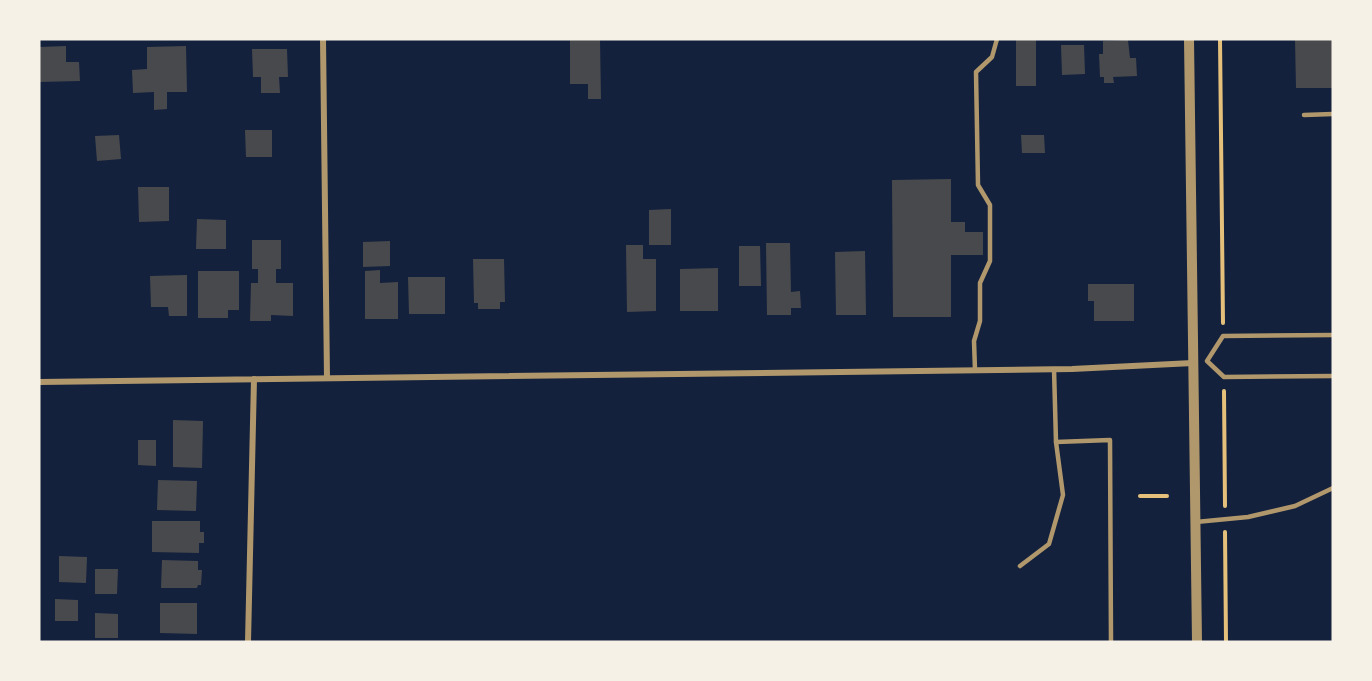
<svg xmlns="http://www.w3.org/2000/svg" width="1372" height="681" font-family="'Crimson Pro',serif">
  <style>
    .building { fill: #48494c }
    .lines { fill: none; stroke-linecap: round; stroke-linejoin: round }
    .path { stroke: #e5c07b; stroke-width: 4 }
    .service { stroke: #b1986c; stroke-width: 4.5 }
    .minor { stroke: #b1986c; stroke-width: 6 }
    .tertiary { stroke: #b1986c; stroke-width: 10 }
  </style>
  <rect width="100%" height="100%" fill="#14213d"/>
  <g class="building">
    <rect x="1016" y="39" width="20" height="47"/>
    <polygon points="1295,39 1333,39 1333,88 1296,88"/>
    <polygon points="570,40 600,40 601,99 588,99 588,84 570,84"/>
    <polygon points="1128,40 1130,58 1136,58 1137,76 1113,77 1114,83 1104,83 1104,77 1100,77 1099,54 1103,54 1103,41"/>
    <polygon points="1061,45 1084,45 1085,74 1062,75"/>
    <polygon points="66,46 66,62 79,62 80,81 39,82 39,47"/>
    <polygon points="186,46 187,92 167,92 167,109 154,110 154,92 133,93 132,70 147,69 147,47"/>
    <polygon points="252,49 287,49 288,77 279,77 280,93 261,93 261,77 253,77"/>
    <polygon points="245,130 272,130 272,157 246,157"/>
    <polygon points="119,135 121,159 97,161 95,136"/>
    <polygon points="1021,135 1044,135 1045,153 1022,153"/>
    <polygon points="951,179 951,222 965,222 965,232 983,232 983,255 951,255 951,317 893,317 892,180"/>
    <polygon points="138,187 169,187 169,221 139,222"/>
    <polygon points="671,209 671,245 649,245 649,210"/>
    <polygon points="197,219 226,220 226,249 196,249"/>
    <polygon points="252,240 281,240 281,269 276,269 276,283 293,283 293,316 271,315 271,321 250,321 251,283 258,283 258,269 252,269"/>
    <polygon points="390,241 390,266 363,267 363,242"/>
    <polygon points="766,243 790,243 791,292 800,291 801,308 791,308 791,315 767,315"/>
    <polygon points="626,245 643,245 643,259 656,259 656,311 627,312"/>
    <polygon points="739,246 760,246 761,286 739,286"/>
    <polygon points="865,251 866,315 836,315 835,252"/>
    <polygon points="473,259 504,259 505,302 500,302 500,309 478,309 478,303 474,303"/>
    <polygon points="718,268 718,311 680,311 680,269"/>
    <polygon points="380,270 380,283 398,282 398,319 365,319 365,271"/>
    <polygon points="198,271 239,271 239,310 228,310 228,318 198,318"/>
    <polygon points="187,275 187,316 169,316 168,307 151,307 150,276"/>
    <polygon points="408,277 445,277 445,314 409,314"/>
    <polygon points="1088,284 1134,284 1134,321 1094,321 1094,301 1088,301"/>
    <polygon points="173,420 203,421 202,468 173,467"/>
    <polygon points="138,440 156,440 156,466 138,465"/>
    <polygon points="158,480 197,481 196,511 157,510"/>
    <polygon points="152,521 200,521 200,532 204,532 204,543 199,543 199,553 152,552"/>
    <polygon points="59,556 87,557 86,583 59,582"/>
    <polygon points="162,560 198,561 198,570 202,570 201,585 198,585 197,588 161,588"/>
    <polygon points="95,569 118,569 117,594 95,594"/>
    <polygon points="55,599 78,600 78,621 55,621"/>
    <polygon points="160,603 197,603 197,634 160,633"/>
    <polygon points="95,613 118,614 118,638 95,638"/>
  </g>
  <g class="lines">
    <g class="path">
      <polyline points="1220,39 1223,323"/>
      <polyline points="1224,391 1225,506"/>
      <polyline points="1140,496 1167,496"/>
      <polyline points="1225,532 1226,642"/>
    </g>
    <g class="service">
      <polyline points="1304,115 1333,114"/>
      <polyline points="1333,335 1223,336 1207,361 1224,377 1333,376"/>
      <polyline points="1054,369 1056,442 1110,440 1111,642"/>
      <polyline points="975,370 974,341 980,321 980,283 990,261 990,205 978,185 976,72 992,57 997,39"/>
      <polyline points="1196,522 1248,517 1295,506 1333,488"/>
      <polyline points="1020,566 1049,544 1063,495 1056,442"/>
    </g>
    <g class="minor">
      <polyline points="323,39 327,378"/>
      <polyline points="39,382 1072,369 1193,363"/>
      <polyline points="248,642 254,379"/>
    </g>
    <polyline class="tertiary" points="1189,39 1197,642"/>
  </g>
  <rect width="1372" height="681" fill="none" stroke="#f6f1e7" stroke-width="81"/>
</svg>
